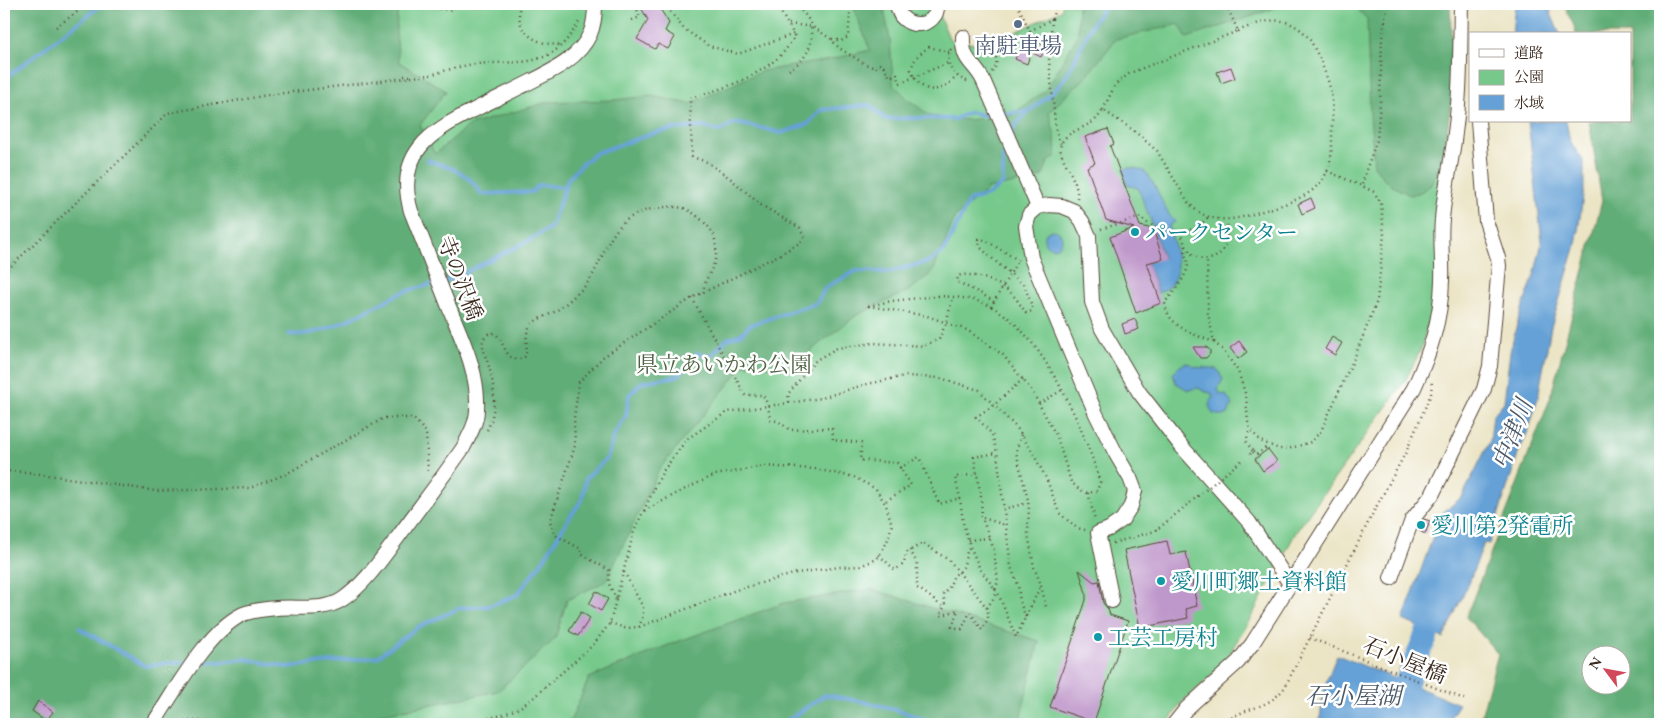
<svg xmlns="http://www.w3.org/2000/svg" width="1664" height="728" font-family="'EB Garamond','Noto Serif JP',serif">
  <style>
    .green { fill: #76c98b; stroke: #587a54 }
    .forest { fill: #60ad77; stroke: #4e6c4a; fill-rule: evenodd }
    .water { fill: #65a1d6; stroke: #50667a }
    .lines { fill: none; stroke-linecap: round; stroke-linejoin: round }
    .stream { stroke: #65a1d6; stroke-width: 4 }
    .river { stroke: #65a1d6; stroke-width: 24 }
    .building { fill: #bf98cb }
    .minor-casing { stroke: #554637; stroke-width: 16 }
    .path { stroke: #554637; stroke-width: 2.5; stroke-dasharray: 1 4; stroke-linecap: butt }
    .minor { stroke: #fff; stroke-width: 14 }
    .path-bridge { stroke: #554637; stroke-width: 2.5; stroke-dasharray: 1 4; stroke-linecap: butt }
    .service-dot { fill: #5c6f8a; stroke: #fff; stroke-width: 2 }
    .culture-dot { fill: #0f9aa8; stroke: #fff; stroke-width: 2 }
    .labels { text-anchor: middle; dominant-baseline: central; stroke-width: 5; stroke-linejoin: round; paint-order: stroke }
    .service-label { font-size: 22px; fill: #4e5e75; stroke: #fff }
    .culture-label { font-size: 22px; fill: #0d838f; stroke: #fff; text-anchor: start }
    .street-label { font-size: 22px; fill: #3b2a1e; stroke: #fff }
    .park-label { font-size: 22px; fill: #506244; stroke: #fff }
    .water-label { font-size: 24px; font-style: italic; fill: #4c5a68; stroke: #fff }
  </style>
  <rect width="100%" height="100%" fill="#fff"/>
  <filter id="ink" filterUnits="userSpaceOnUse"><feTurbulence type="fractalNoise" baseFrequency=".02" numOctaves="2"/><feDisplacementMap in="SourceGraphic" scale="10" xChannelSelector="R" yChannelSelector="G"/><feConvolveMatrix kernelMatrix="1 2 1 2 8 2 1 2 1" color-interpolation-filters="sRGB"/></filter>
  <filter id="wash" filterUnits="userSpaceOnUse"><feTurbulence type="fractalNoise" baseFrequency=".0096" numOctaves="4" result="noise"/><feDisplacementMap in="SourceGraphic" scale="20" xChannelSelector="R" yChannelSelector="G"/><feGaussianBlur stdDeviation="1.12" result="paint"/><feColorMatrix in="noise" values="0 0 0 0 0 0 0 0 0 0 0 0 0 0 0 0 0 1.4 0 .05"/><feComposite in="paint" operator="in"/></filter>
  <g filter="url(#wash)">
    <rect width="100%" height="100%" fill="#ebe4c5"/>
    <polygon class="green" points="4,4 934,4 950,40 977,44 1008,31 1010,35 1061,10 1063,4 1416,4 1444,178 1438,285 1421,349 1405,381 1296,532 1253,614 1222,666 1182,702 1167,724 4,724"/>
    <g class="forest">
      <polygon points="4,4 398,4 396,32 399,62 446,91 420,125 435,154 469,125 548,102 613,100 651,96 690,104 762,71 824,61 870,50 854,9 854,4 883,4 890,40 893,84 908,99 930,116 966,120 1010,116 1046,90 1078,35 1078,4 1281,4 1270,10 1187,38 1179,24 1116,39 1086,77 1049,112 1055,136 1056,156 1048,162 1042,177 988,189 955,217 933,272 910,290 857,315 815,347 797,368 744,365 660,468 606,581 567,600 555,639 498,691 363,718 363,724 4,724"/>
      <polygon points="1353,4 1450,4 1453,86 1443,162 1430,185 1421,192 1410,195 1398,189 1385,180 1374,166 1370,114 1367,19"/>
      <path d="M1563 4H1660V724H1479L1498 654 1466 617 1550 399 1602 201 1589 121H1630V34H1576L1574 26ZM1592 656H1622V686H1592Z"/>
      <polygon points="871,589 1039,641 1019,724 569,724 589,678 666,646 784,603"/>
    </g>
    <g class="water">
      <polygon points="1515,4 1550,4 1551,14 1560,34 1512,34"/>
      <polygon points="1528,121 1566,121 1570,141 1584,162 1584,189 1576,245 1551,327 1538,397 1530,426 1518,454 1489,544 1484,543 1468,585 1443,638 1403,620 1441,514 1462,497 1490,441 1493,415 1504,402 1510,352 1518,320 1534,276 1542,242"/>
      <path d="M1129 168C1136 168 1143 169 1147 174 1159 189 1162 208 1175 222L1169 226C1175 250 1188 281 1158 293L1147 263 1163 258 1151 221 1138 188 1127 185 1123 169Z"/>
      <circle cx="1053" cy="239" r="9"/>
      <path d="M1185 363C1191 363 1192 366 1197 367 1205 369 1211 366 1218 370L1223 379 1218 389 1220 394 1226 395 1232 404 1228 414 1224 416 1213 414 1209 406 1211 399 1213 398 1211 393 1206 392 1198 388 1188 390 1176 383 1173 374 1179 367Z"/>
      <polygon points="1337,655 1459,704 1446,724 1319,724 1325,685"/>
    </g>
    <g class="lines">
      <g class="stream">
        <polyline points="4,79 103,4"/>
        <polyline points="1000,114 1028,111"/>
        <path d="M1011 134C1021 110 1050 101 1064 79 1075 63 1081 45 1090 28 1094 20 1100 13 1105 5L1110 4"/>
        <path d="M427 160C451 168 468 171 481 194L532 192 539 185 565 187"/>
        <polyline points="443,281 452,279 528,241 551,227 568,179 583,163 596,153 651,134 673,129 704,127 720,131 735,123 761,128 781,133 808,124 821,110 870,105 885,119 912,118 955,119 970,112 983,115 993,114"/>
        <path d="M289 334C325 338 367 309 399 294 410 289 424 287 436 283"/>
        <polyline points="79,628 145,666 169,663 189,662"/>
        <polyline points="199,662 221,662 245,659 287,667 377,657 418,627 460,608 489,606 517,595 544,559 569,518 582,500 586,478 607,458 615,433 626,416 629,395 642,382 678,376 697,353 709,357 727,339 741,334 750,325 817,303 826,287 856,271 889,272 931,261 944,251 969,201 990,194 1003,183 1003,158 1007,146"/>
        <polyline points="700,724 719,720 726,724"/>
        <path d="M782 724 825 695C862 701 900 708 935 724"/>
      </g>
      <polyline class="river" points="1385,724 1406,683 1440,603"/>
    </g>
    <g id="blocks">
      <g class="building">
        <polygon points="639,4 657,4 669,23 665,31 675,37 668,49 658,44 655,49 637,39 648,20"/>
        <polygon points="1036,41 1046,46 1041,57 1031,52 1027,64 1015,59 1020,48 1024,50 1033,46"/>
        <polygon points="1231,67 1235,78 1221,83 1217,72"/>
        <polygon points="1108,129 1114,144 1110,146 1140,226 1153,229 1163,259 1147,263 1161,303 1136,313 1110,237 1134,228 1106,220 1087,167 1095,163 1085,137"/>
        <polygon points="1311,198 1315,208 1302,214 1298,204"/>
        <polygon points="1135,319 1139,329 1125,334 1122,324"/>
        <polygon points="1332,337 1342,343 1335,355 1325,349"/>
        <polygon points="1239,341 1247,352 1238,359 1230,348"/>
        <polygon points="1193,347 1206,347 1210,350 1210,354 1206,358 1200,358"/>
        <polygon points="1268,449 1277,461 1263,471 1255,459"/>
        <polygon points="1424,519 1430,521 1425,534 1418,530"/>
        <polygon points="1167,541 1170,555 1186,552 1197,606 1186,609 1188,618 1140,628 1124,550"/>
        <polygon points="1079,570 1094,582 1099,581 1103,603 1108,609 1110,615 1128,621 1094,722 1050,707 1086,600 1086,593"/>
        <polygon points="596,591 608,599 601,611 589,604"/>
        <polygon points="581,612 590,618 578,636 569,631"/>
        <polygon points="38,701 53,712 46,721 32,711"/>
      </g>
    </g>
  </g>
  <g filter="url(#ink)">
    <use href="#blocks" fill-opacity="0" stroke="#554637" stroke-width="1"/>
    <g class="lines">
      <defs>
        <g id="minor">
          <path d="M897 4C898 9 899 15 903 18 912 27 928 26 935 15 937 12 937 7 938 4"/>
          <path d="M963 37C962 62 973 61 983 80L1038 207"/>
          <polyline points="1391,578 1412,520 1432,495 1484,389 1490,366 1499,266 1498,258 1486,221 1478,121"/>
          <polyline points="1112,601 1098,533 1109,529 1122,520 1131,506 1135,491 1130,478 1116,454 1096,414 1031,258 1026,226 1029,215 1038,207 1049,205 1062,206 1074,211 1082,221 1089,236 1092,302 1102,329 1139,392 1182,447 1249,522 1290,584"/>
          <path d="M153 724C176 690 206 632 243 614 254 610 265 609 277 608 298 606 324 612 343 599 366 583 382 558 398 537 420 507 442 478 463 448 469 436 477 423 477 409 479 373 462 339 449 307 436 275 424 243 411 211 395 155 429 132 474 110 493 100 513 91 532 81 554 70 579 58 590 34 594 25 595 13 595 4"/>
          <path d="M1174 724 1186 709 1238 662 1252 644 1414 388C1430 353 1441 320 1442 281 1443 261 1440 240 1442 220 1444 191 1452 162 1455 133 1461 90 1460 47 1461 4"/>
        </g>
      </defs>
      <use href="#minor" class="minor-casing"/>
      <g class="path">
        <polyline points="415,4 419,6 450,10 461,4"/>
        <path d="M520 4C514 33 536 45 562 45"/>
        <polyline points="664,4 684,29 709,46 738,54 794,34"/>
        <path d="M788 4C813 12 819 36 804 57 801 62 794 66 789 70"/>
        <polyline points="1052,19 1049,60 1056,132 1061,144"/>
        <polyline points="632,20 640,17 635,4"/>
        <polyline points="789,24 813,27 831,39 839,48 865,64 875,68 879,64 883,65 890,77 897,74 900,83 948,63"/>
        <polyline points="56,27 88,4"/>
        <polyline points="1030,31 1052,19 1056,4"/>
        <polyline points="832,39 841,41 848,37 850,16 848,4"/>
        <path d="M951 49C944 65 953 76 967 81"/>
        <path d="M949 52 929 47C919 54 914 58 911 70 921 96 941 94 957 76"/>
        <path d="M992 72C998 65 997 60 994 51L1031 33 1017 4"/>
        <path d="M430 75C444 71 459 66 475 64 524 60 552 71 580 20"/>
        <polyline points="404,76 412,76"/>
        <polyline points="1103,110 1115,85 1130,73 1238,31 1226,4"/>
        <polyline points="1327,171 1362,186"/>
        <path d="M1077 198C1079 186 1068 169 1063 158 1053 137 1075 132 1089 124 1096 121 1099 116 1103 110L1133 130 1157 151 1188 202C1204 222 1227 222 1250 215 1270 208 1305 201 1319 184 1333 168 1332 150 1332 130 1332 118 1333 105 1331 92 1329 80 1315 45 1307 36 1303 31 1296 26 1289 23 1272 16 1253 25 1238 31"/>
        <path d="M1101 229 1141 217C1145 223 1151 225 1157 227 1178 234 1193 234 1208 217"/>
        <path d="M1180 232C1183 239 1186 248 1191 253 1196 258 1203 260 1209 259 1227 256 1228 236 1227 221"/>
        <path d="M1186 246C1183 257 1188 256 1188 265 1187 276 1172 295 1165 302 1166 327 1196 335 1214 342L1208 313 1207 260"/>
        <polyline points="4,273 168,113 268,95 429,75"/>
        <path d="M938 296C957 297 977 298 994 308 1043 335 1085 430 1100 482L1097 491 1088 493 1080 490 1071 482 1057 437 1032 391 1003 355 967 330 927 316 869 306 891 301Z"/>
        <polyline points="692,298 745,395 763,395 768,405 770,420 778,421 790,430 832,428 833,440 862,443 860,460 897,463 911,485 884,502"/>
        <path d="M994 302 982 294 957 282 958 276C972 271 1001 283 1011 293 1017 299 1021 306 1026 313L1032 311V306L1024 285 995 261 980 247 979 239 985 240 1018 260"/>
        <polyline points="991,307 1018,260"/>
        <polyline points="1214,342 1223,350 1238,371 1246,396 1248,422 1250,429 1260,441 1279,449 1288,449 1311,442 1321,431 1355,356 1377,301 1384,235 1381,203 1374,192 1362,186 1366,170 1377,140 1380,103 1382,38 1388,4"/>
        <polyline points="1023,379 994,405 976,417 992,434 997,453 1011,567 1018,585 1020,602 1026,618"/>
        <polyline points="789,402 788,394 816,360 837,348 874,343 923,346 939,339 946,323 953,297"/>
        <polyline points="1039,404 1062,390"/>
        <path d="M487 430C497 411 495 388 489 367 487 360 483 352 483 345 482 341 484 337 487 335 505 323 501 372 526 356 528 347 524 335 530 326 536 318 548 316 556 311 566 304 576 295 585 286 600 268 606 239 622 224 636 210 663 204 683 208 692 210 710 226 714 235 715 238 715 243 716 246 718 267 705 275 703 292"/>
        <polyline points="1021,435 1016,452 1029,504 1028,534 1034,567 1041,585 1046,607"/>
        <polyline points="1253,452 1256,455 1268,446"/>
        <polyline points="1250,454 1253,452 1246,441 1250,429"/>
        <polyline points="900,468 919,457 939,504 960,498"/>
        <polyline points="4,471 27,472 156,491 250,488 286,474 384,418 413,418 426,432 428,474"/>
        <polyline points="978,474 955,477 960,498 963,523 970,546 980,569 998,593 1016,637 1041,585"/>
        <polyline points="1088,493 1095,520"/>
        <polyline points="1003,509 1028,503"/>
        <polyline points="983,518 1005,525"/>
        <polyline points="968,540 989,538"/>
        <polyline points="1113,543 1155,531 1159,528"/>
        <path d="M910 550 917 563V588C927 593 934 601 944 608"/>
        <path d="M879 555 895 570 904 564 906 553 923 543 950 561 987 608 988 610V619L982 630 970 612 962 629 952 627 958 610 940 616 945 605 943 593 948 590 954 575C969 568 962 558 970 546"/>
        <polyline points="624,572 643,607 643,616 639,627"/>
        <polyline points="995,589 998,582 994,550 982,518 981,497 974,457 997,453"/>
        <path d="M616 599 609 584V570L581 554V549L555 535 550 521 575 446 574 418 579 382 603 357 692 298 779 255 801 242 804 237 800 228 761 205 731 179 707 162 692 157 690 98C723 89 756 78 781 55 786 50 790 43 795 37 789 25 782 16 777 4"/>
        <polyline points="987,608 997,593"/>
        <polyline points="610,623 625,628 639,627 736,590 797,573 840,567 860,566 877,559 887,542 892,525 886,505 876,489 854,477 815,469 764,466 715,475 683,490 644,511"/>
        <polyline points="1310,638 1464,699"/>
        <polyline points="170,724 174,721 199,721 218,724"/>
        <polyline points="464,724 502,715 519,708 533,698 593,645 610,623 634,531 663,471 687,439 727,412 822,398 863,385 905,376 940,378 979,390 1017,428 1033,453 1047,480 1059,513 1077,528 1085,530"/>
        <path d="M1224 724C1241 706 1267 712 1285 687L1374 511 1406 452 1431 394 1432 381"/>
      </g>
      <use href="#minor" class="minor"/>
      <polyline class="path-bridge" points="1159,528 1241,461"/>
    </g>
  </g>
  <circle class="service-dot" cx="1018" cy="24" r="5"/>
  <g class="culture-dot">
    <circle cx="1135" cy="232" r="5"/>
    <circle cx="1421" cy="525" r="5"/>
    <circle cx="1161" cy="581" r="5"/>
    <circle cx="1098" cy="637" r="5"/>
  </g>
  <g class="labels">
    <g class="service-label">
      <text x="1018" y="45">南駐車場</text>
    </g>
    <g class="culture-label">
      <text x="1145" y="232">パークセンター</text>
      <text x="1431" y="525">愛川第2発電所</text>
      <text x="1171" y="581">愛川町郷土資料館</text>
      <text x="1108" y="637">工芸工房村</text>
    </g>
    <g class="street-label">
      <text transform="translate(460 278) rotate(69)">寺の沢橋</text>
      <text transform="translate(1405 660) rotate(22)">石小屋橋</text>
    </g>
    <g class="park-label">
      <text x="724" y="364">県立あいかわ公園</text>
    </g>
    <g class="water-label">
      <text transform="translate(1512 434) rotate(-69)">中津川</text>
      <text x="1353" y="695">石小屋湖</text>
    </g>
  </g>
  <rect width="1664" height="728" fill="none" stroke="#fff" stroke-width="20"/>
  <rect x="1469" y="32" width="162" height="90" fill="#ffffff" stroke="#b1aaa5"/>
  <rect x="1479" y="49" width="25" height="8" fill="#ffffff" stroke="#b1aaa5"/>
  <text x="1514" y="58" font-size="15" fill="#3b2a1e">道路</text>
  <rect x="1479" y="70" width="25" height="15" fill="#76c98b" stroke="#b1aaa5"/>
  <text x="1514" y="82" font-size="15" fill="#3b2a1e">公園</text>
  <rect x="1479" y="95" width="25" height="15" fill="#65a1d6" stroke="#b1aaa5"/>
  <text x="1514" y="108" font-size="15" fill="#3b2a1e">水域</text>
  <g transform="translate(1606 670) rotate(302)"><circle r="24" fill="#ffffff" stroke="#b1aaa5"/>
  <path d="M0-4L9 19L0 12L-9 19Z" fill="#d1495b"/>
  <text y="-8" font-size="14" font-weight="bold" text-anchor="middle" fill="#3b2a1e">N</text>
  </g>
</svg>
